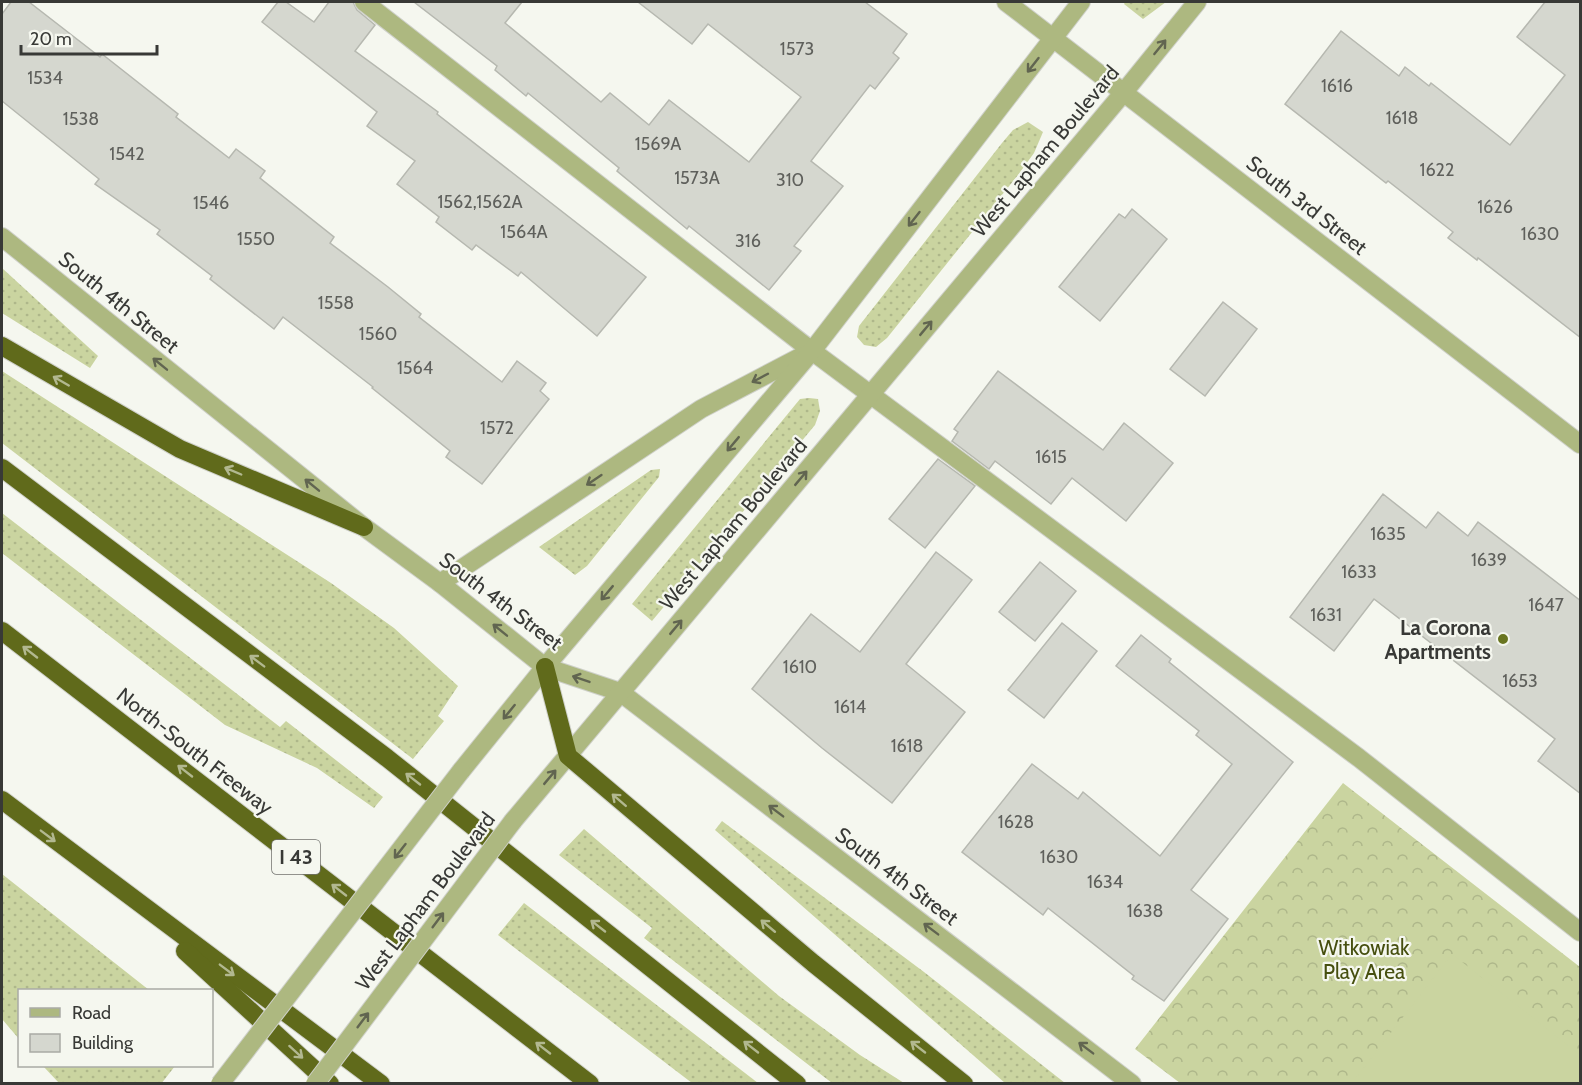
<svg xmlns="http://www.w3.org/2000/svg" width="1582" height="1085" font-family="Cabin,sans-serif">
  <style>
    .grass { fill: url(#grass-dots) }
    .forest { fill: url(#forest-crowns) }
    .pitch { fill: #cad4a0 }
    .building { fill: #d5d7cf; stroke: #b6b8b0; stroke-width: 1.5 }
    .lines { fill: none; stroke-linecap: round; stroke-linejoin: round }
    .minor-casing { stroke: #cfd1ca; stroke-width: 20 }
    .highway-casing { stroke: #cfd1ca; stroke-width: 20 }
    .minor { stroke: #adb880; stroke-width: 18 }
    .highway { stroke: #606a1b; stroke-width: 18 }
    .minor-bridge-casing { stroke: #cfd1ca; stroke-width: 20; stroke-linecap: butt }
    .minor-bridge { stroke: #adb880; stroke-width: 18 }
    .oneway { stroke: #616550 }
    .oneway2 { stroke: #b2b890 }
    .poi-dot { fill: #697520; stroke: #f5f7ef; stroke-width: 2 }
    .labels { text-anchor: middle; dominant-baseline: central; stroke-width: 4.5; stroke-linejoin: round; paint-order: stroke }
    .number-label { font-size: 18px; fill: #5f605c }
    .shield { fill: #f5f7ef; stroke: #71726e; stroke-width: 1.5 }
    .shield-label { font-size: 20px; font-weight: bold; fill: #383936 }
    .street-label { font-size: 21px; fill: #383936; stroke: #f5f7ef }
    .poi-label { font-size: 21px; font-weight: bold; fill: #383936; stroke: #f5f7ef; text-anchor: end }
    .park-label { font-size: 21px; fill: #464f0f; stroke: #f5f7ef }
  </style>
  <defs>
    <pattern id="grass-dots" width="8" height="8" patternUnits="userSpaceOnUse" patternTransform="scale(1.5)"><rect width="8" height="8" fill="#cad4a0"/><path d="M2 2h.1M6 6h.1" fill="none" stroke="#aeb78a" stroke-width="1.8" stroke-linecap="round"/></pattern>
    <pattern id="forest-crowns" width="20" height="18" patternUnits="userSpaceOnUse" patternTransform="scale(1.5)"><rect width="20" height="18" fill="#cad4a0"/><path d="M2 6a3 3 0 1 1 6 0M12 15a3 3 0 1 1 6 0" fill="none" stroke="#aeb78a"/></pattern>
  </defs>
  <rect width="100%" height="100%" fill="#f5f7ef"/>
  <g class="grass">
    <polygon points="1125,2 1166,2 1143,19 1124,4"/>
    <polygon points="1028,122 1043,132 1034,153 1018,175 887,338 876,347 864,345 857,337 859,326 1002,143 1013,130"/>
    <polygon points="2,268 98,356 90,368 2,313"/>
    <polygon points="2,371 331,583 394,628 458,686 438,716 444,721 413,759 2,443"/>
    <polygon points="809,398 818,399 820,411 815,425 652,621 632,604 800,399"/>
    <polygon points="660,469 659,477 587,566 575,575 539,547 651,470"/>
    <polygon points="2,513 280,727 286,721 383,797 374,808 317,768 225,725 2,553"/>
    <polygon points="722,821 924,972 1065,1083 1005,1083 715,830"/>
    <polygon points="584,829 779,996 860,1055 904,1083 832,1083 644,938 652,928 559,855"/>
    <polygon points="2,874 149,990 20,990 19,1039 2,1019"/>
    <polygon points="524,903 758,1083 692,1083 498,935"/>
    <polygon points="43,1066 175,1066 161,1084 59,1083"/>
  </g>
  <polygon class="forest" points="1343,783 1580,967 1580,1083 1180,1083 1135,1049"/>
  <polygon class="pitch" points="1452,954 1580,1055 1580,1083 1352,1083"/>
  <g class="building">
    <polygon points="11,2 29,2 100,57 102,54 178,114 176,117 229,158 236,149 265,171 260,178 334,237 330,243 388,287 421,314 419,317 502,382 517,361 546,383 540,391 549,399 482,484 446,457 450,451 372,388 373,387 283,317 274,329 210,279 212,276 157,234 160,230 95,184 99,179 2,101 2,14"/>
    <polygon points="278,2 286,2 314,22 329,2 353,2 357,10 375,25 355,51 438,112 437,114 646,277 597,336 521,272 518,276 476,245 472,250 436,222 439,217 397,184 415,161 367,126 377,112 262,22"/>
    <polygon points="414,2 522,2 505,23 601,102 610,93 649,125 669,100 749,162 801,97 708,24 692,44 638,2 865,2 907,34 893,53 899,58 875,89 870,85 811,161 843,186 794,246 801,251 769,290 689,226 687,229 617,171 619,168 528,93 526,96 495,70 497,66"/>
    <polygon points="1545,2 1581,2 1581,338 1478,258 1477,260 1448,238 1453,232 1388,181 1386,183 1285,104 1341,31 1399,76 1405,67 1429,86 1431,83 1510,145 1565,75 1517,37"/>
    <polygon points="1132,209 1167,239 1100,321 1059,287 1119,214 1125,218"/>
    <polygon points="1223,302 1257,329 1205,396 1170,369"/>
    <polygon points="998,371 1103,450 1124,423 1173,463 1126,521 1072,478 1051,504 995,461 989,469 952,441 958,432 954,429"/>
    <polygon points="938,459 975,486 925,548 889,519"/>
    <polygon points="1383,494 1426,528 1438,512 1468,536 1478,522 1581,601 1581,794 1538,761 1555,739 1374,599 1334,651 1290,617"/>
    <polygon points="936,552 972,580 906,664 965,712 892,803 822,748 752,689 811,614 860,652"/>
    <polygon points="1040,562 1076,591 1035,641 999,612"/>
    <polygon points="1062,623 1097,651 1044,718 1008,690"/>
    <polygon points="1141,635 1171,659 1169,662 1293,762 1191,890 1228,919 1164,1001 1132,979 1134,976 1048,908 1043,915 962,852 1032,764 1078,799 1083,792 1160,856 1232,764 1196,735 1199,731 1116,666"/>
  </g>
  <g class="lines">
    <defs>
      <g id="minor">
        <polyline points="364,2 812,351 1359,758 1580,932"/>
        <polyline points="1006,2 1580,444"/>
        <polyline points="2,237 364,527 440,583 545,667 620,692 1132,1084"/>
        <polyline points="440,583 701,409 802,356"/>
        <polyline points="461,771 545,667 812,351 1081,2"/>
        <polyline points="513,821 1124,92 1197,2"/>
      </g>
      <g id="highway">
        <polyline points="2,346 180,449 364,527"/>
        <polyline points="2,468 387,758 797,1084"/>
        <polyline points="2,631 590,1084"/>
        <polyline points="545,667 568,756 813,963 964,1084"/>
        <polyline points="2,800 381,1084"/>
        <polyline points="185,951 330,1084"/>
      </g>
    </defs>
    <use href="#minor" class="minor-casing"/>
    <use href="#highway" class="highway-casing"/>
    <use href="#minor" class="minor"/>
    <use href="#highway" class="highway"/>
    <defs>
      <g id="minor-bridge">
        <polyline points="220,1084 461,771"/>
        <polyline points="315,1084 513,821"/>
      </g>
    </defs>
    <use href="#minor-bridge" class="minor-bridge-casing"/>
    <use href="#minor-bridge" class="minor-bridge"/>
  </g>
  <defs><path id="oneway-shaft" d="M-6 0H5M1.5-3L5.5 0L1.5 3" fill="none" stroke-width="1.6" stroke-linecap="round" stroke-linejoin="round" transform="scale(1.5)"/></defs>
  <g class="oneway">
    <use href="#oneway-shaft" transform="translate(1160 47) rotate(-51)"/>
    <use href="#oneway-shaft" transform="translate(1033 65) rotate(128)"/>
    <use href="#oneway-shaft" transform="translate(914 219) rotate(128)"/>
    <use href="#oneway-shaft" transform="translate(926 328) rotate(-50)"/>
    <use href="#oneway-shaft" transform="translate(160 364) rotate(-141)"/>
    <use href="#oneway-shaft" transform="translate(760 378) rotate(152)"/>
    <use href="#oneway-shaft" transform="translate(733 444) rotate(130)"/>
    <use href="#oneway-shaft" transform="translate(801 478) rotate(-50)"/>
    <use href="#oneway-shaft" transform="translate(594 480) rotate(146)"/>
    <use href="#oneway-shaft" transform="translate(312 485) rotate(-141)"/>
    <use href="#oneway-shaft" transform="translate(607 593) rotate(130)"/>
    <use href="#oneway-shaft" transform="translate(676 627) rotate(-50)"/>
    <use href="#oneway-shaft" transform="translate(500 630) rotate(-141)"/>
    <use href="#oneway-shaft" transform="translate(581 679) rotate(-161)"/>
    <use href="#oneway-shaft" transform="translate(509 712) rotate(129)"/>
    <use href="#oneway-shaft" transform="translate(550 777) rotate(-50)"/>
    <use href="#oneway-shaft" transform="translate(776 811) rotate(-143)"/>
    <use href="#oneway-shaft" transform="translate(400 851) rotate(128)"/>
    <use href="#oneway-shaft" transform="translate(438 920) rotate(-53)"/>
    <use href="#oneway-shaft" transform="translate(931 929) rotate(-143)"/>
    <use href="#oneway-shaft" transform="translate(363 1020) rotate(-53)"/>
    <use href="#oneway-shaft" transform="translate(1086 1048) rotate(-143)"/>
  </g>
  <g class="oneway2">
    <use href="#oneway-shaft" transform="translate(61 381) rotate(-150)"/>
    <use href="#oneway-shaft" transform="translate(233 471) rotate(-157)"/>
    <use href="#oneway-shaft" transform="translate(30 652) rotate(-142)"/>
    <use href="#oneway-shaft" transform="translate(257 661) rotate(-143)"/>
    <use href="#oneway-shaft" transform="translate(185 771) rotate(-142)"/>
    <use href="#oneway-shaft" transform="translate(413 779) rotate(-142)"/>
    <use href="#oneway-shaft" transform="translate(619 800) rotate(-139)"/>
    <use href="#oneway-shaft" transform="translate(48 836) rotate(37)"/>
    <use href="#oneway-shaft" transform="translate(339 890) rotate(-142)"/>
    <use href="#oneway-shaft" transform="translate(598 926) rotate(-142)"/>
    <use href="#oneway-shaft" transform="translate(768 926) rotate(-140)"/>
    <use href="#oneway-shaft" transform="translate(227 970) rotate(37)"/>
    <use href="#oneway-shaft" transform="translate(751 1047) rotate(-142)"/>
    <use href="#oneway-shaft" transform="translate(918 1047) rotate(-142)"/>
    <use href="#oneway-shaft" transform="translate(543 1048) rotate(-142)"/>
    <use href="#oneway-shaft" transform="translate(296 1052) rotate(42)"/>
  </g>
  <circle class="poi-dot" cx="1503" cy="639" r="6"/>
  <g class="labels">
    <g class="number-label">
      <text x="797" y="49">1573</text>
      <text x="45" y="78">1534</text>
      <text x="1337" y="86">1616</text>
      <text x="1402" y="118">1618</text>
      <text x="81" y="119">1538</text>
      <text x="658" y="144">1569A</text>
      <text x="127" y="154">1542</text>
      <text x="1437" y="170">1622</text>
      <text x="697" y="178">1573A</text>
      <text x="790" y="180">310</text>
      <text x="480" y="202">1562,1562A</text>
      <text x="211" y="203">1546</text>
      <text x="1495" y="207">1626</text>
      <text x="524" y="232">1564A</text>
      <text x="1540" y="234">1630</text>
      <text x="256" y="239">1550</text>
      <text x="748" y="241">316</text>
      <text x="336" y="303">1558</text>
      <text x="378" y="334">1560</text>
      <text x="415" y="368">1564</text>
      <text x="497" y="428">1572</text>
      <text x="1051" y="457">1615</text>
      <text x="1388" y="534">1635</text>
      <text x="1489" y="560">1639</text>
      <text x="1359" y="572">1633</text>
      <text x="1546" y="605">1647</text>
      <text x="1326" y="615">1631</text>
      <text x="800" y="667">1610</text>
      <text x="1520" y="681">1653</text>
      <text x="850" y="707">1614</text>
      <text x="907" y="746">1618</text>
      <text x="1016" y="822">1628</text>
      <text x="1059" y="857">1630</text>
      <text x="1105" y="882">1634</text>
      <text x="1145" y="911">1638</text>
    </g>
    <rect class="shield" x="272" y="840" width="48" height="34" rx="4.5"/>
    <g class="shield-label">
      <text x="296" y="857">I 43</text>
    </g>
    <g class="street-label">
      <text transform="translate(1045 151) rotate(-50)">West Lapham Boulevard</text>
      <text transform="translate(1307 205) rotate(38)">South 3rd Street</text>
      <text transform="translate(119 302) rotate(39)">South 4th Street</text>
      <text transform="translate(733 524) rotate(-50)">West Lapham Boulevard</text>
      <text transform="translate(501 601) rotate(37)">South 4th Street</text>
      <text transform="translate(195 751) rotate(38)">North-South Freeway</text>
      <text transform="translate(897 876) rotate(37)">South 4th Street</text>
      <text transform="translate(425 901) rotate(-53)">West Lapham Boulevard</text>
    </g>
    <g class="poi-label">
      <text x="1491" y="627">La Corona<tspan x="1491" dy="24">Apartments</tspan></text>
    </g>
    <g class="park-label">
      <text x="1364" y="947">Witkowiak<tspan x="1364" dy="24">Play Area</tspan></text>
    </g>
  </g>
  <rect width="1582" height="1085" fill="none" stroke="#383936" stroke-width="6"/>
  <rect x="18" y="989" width="195" height="78" fill="#f5f7ef" stroke="#a9aba5" stroke-width="1.5"/>
  <rect x="30" y="1008" width="30" height="9" fill="#adb880" stroke="#a9aba5" stroke-width="1.5"/>
  <text x="72" y="1019" font-size="18" fill="#383936">Road</text>
  <rect x="30" y="1034" width="30" height="18" fill="#d5d7cf" stroke="#a9aba5" stroke-width="1.5"/>
  <text x="72" y="1049" font-size="18" fill="#383936">Building</text>
  <path d="M21 45v9h136v-9" fill="none" stroke="#383936" stroke-width="3"/>
  <text x="30" y="45" font-size="18" fill="#383936" stroke="#f5f7ef" stroke-width="4.5" paint-order="stroke">20 m</text>
</svg>
